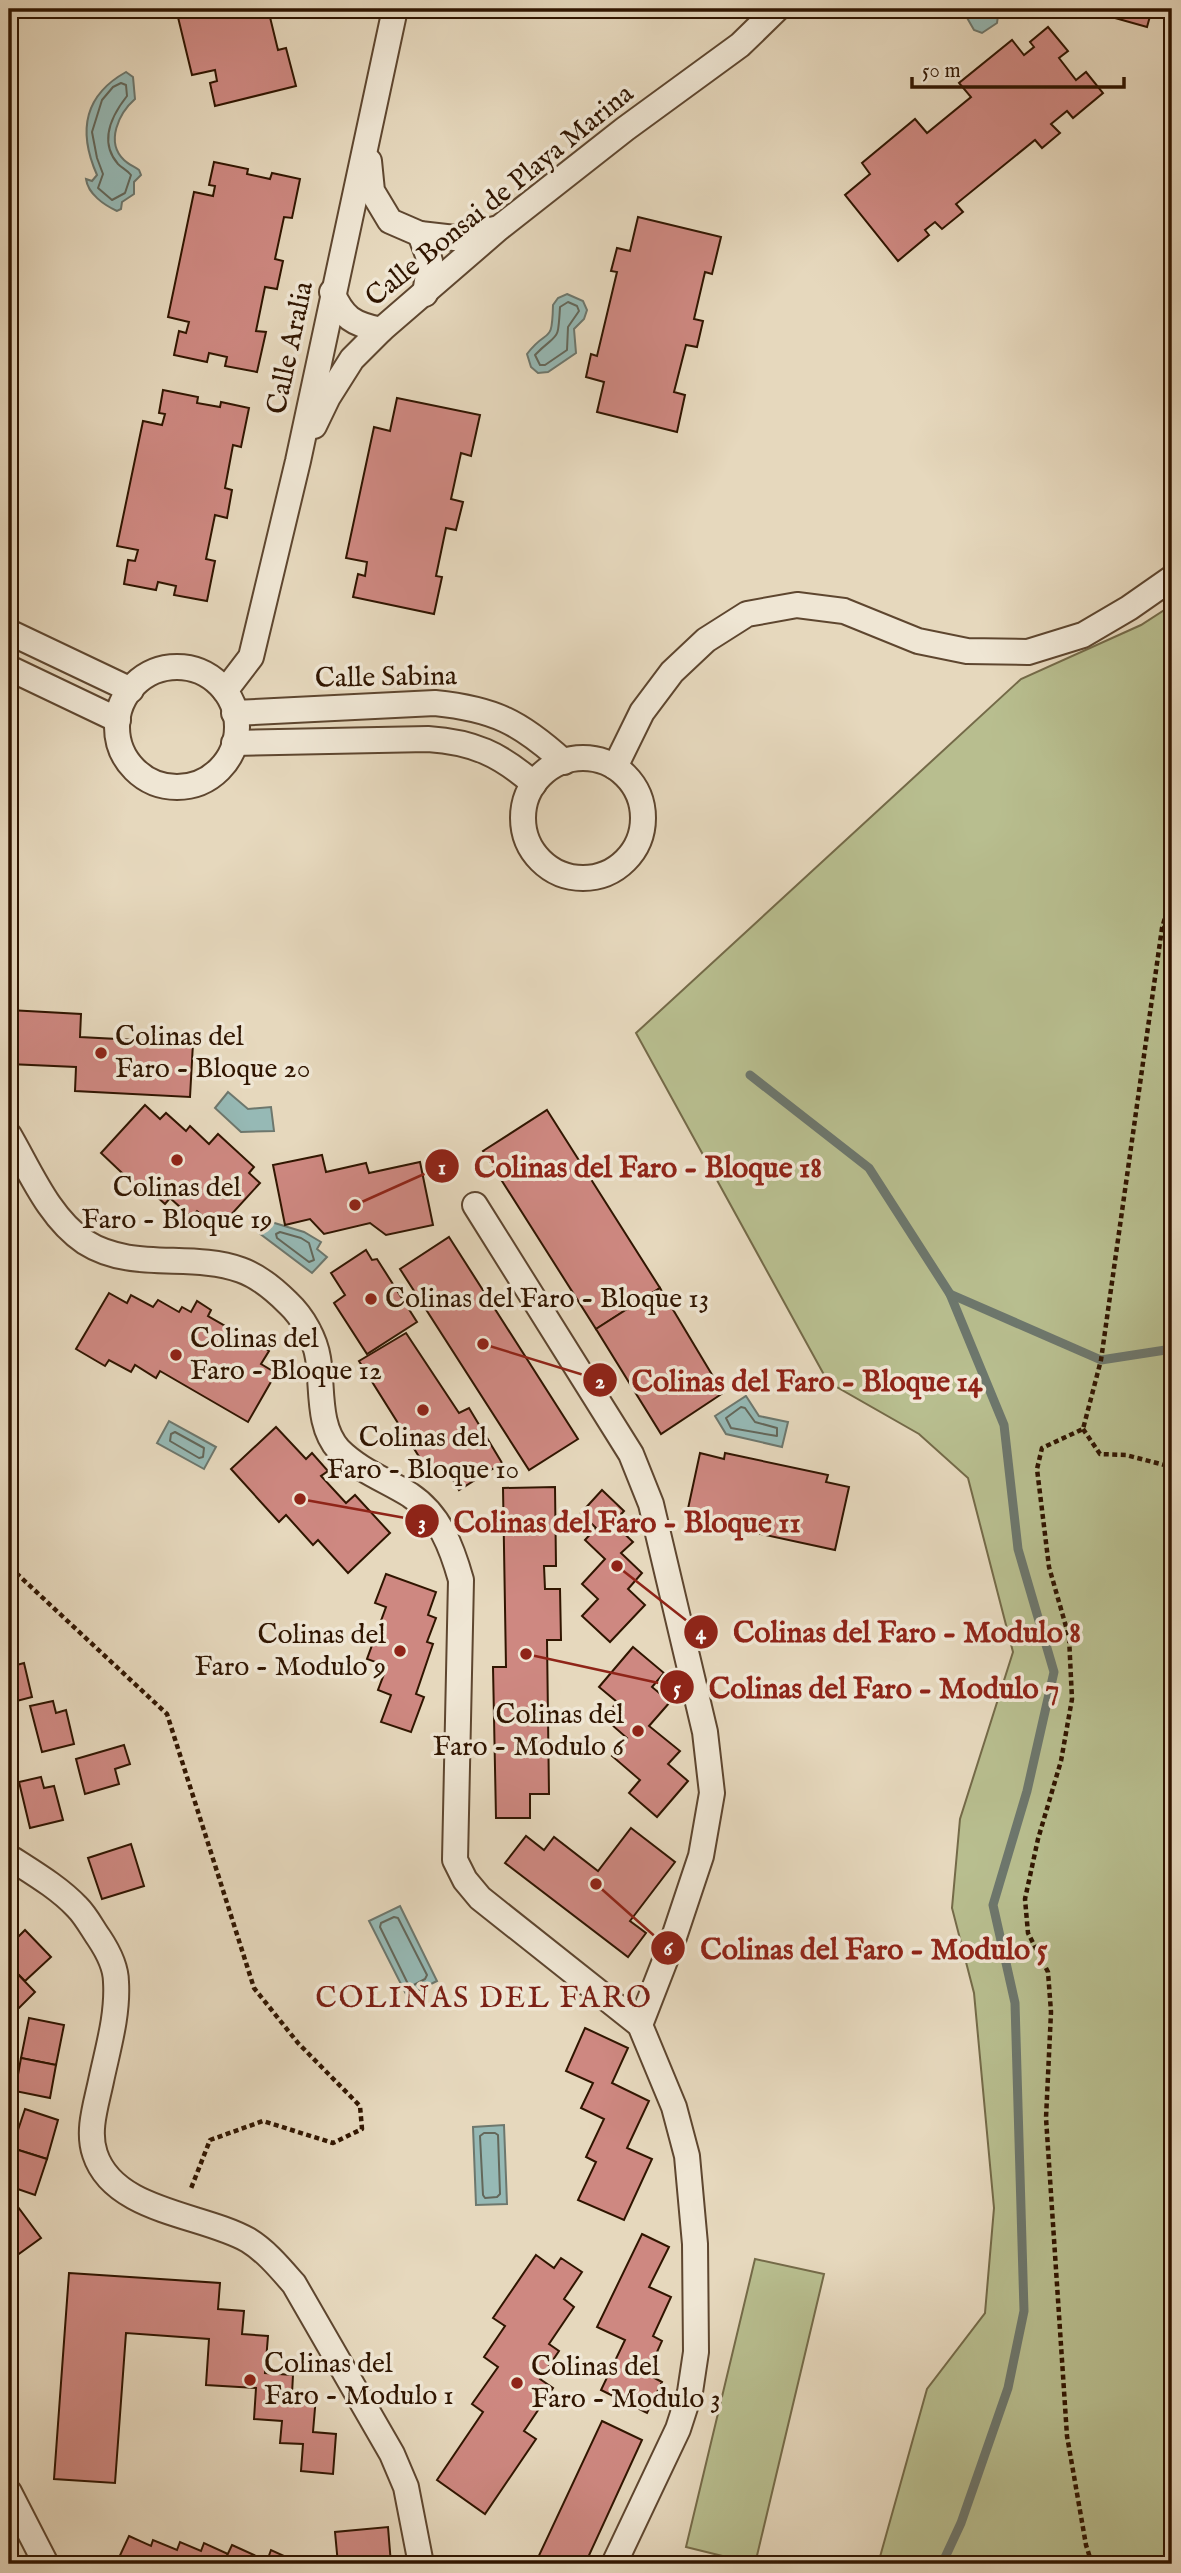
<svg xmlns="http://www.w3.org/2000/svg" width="1181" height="2573" font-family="'IM FELL English',serif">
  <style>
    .green { fill: #b8be8f; stroke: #746a48; stroke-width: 2 }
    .water { fill: #96b9b5; stroke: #6d776d; stroke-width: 2 }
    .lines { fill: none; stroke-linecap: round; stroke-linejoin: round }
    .shore { stroke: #63675a; stroke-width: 2 }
    .stream { stroke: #6d776d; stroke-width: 9 }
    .building { fill: #ce8881; stroke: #301500; stroke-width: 2 }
    .minor-casing { stroke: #5e462f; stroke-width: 28 }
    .path { stroke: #301500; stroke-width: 4.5; stroke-dasharray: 5 3.5; stroke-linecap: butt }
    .minor { stroke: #efe6d4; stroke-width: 24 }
    .poi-dot { fill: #8f2418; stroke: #efe6d4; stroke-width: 2.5 }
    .labels { text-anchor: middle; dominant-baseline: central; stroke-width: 7; stroke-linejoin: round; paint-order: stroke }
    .street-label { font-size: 28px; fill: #301500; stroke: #efe6d4 }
    .poi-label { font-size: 28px; fill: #301500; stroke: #efe6d4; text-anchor: start }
    .neighbourhood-label { font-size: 30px; letter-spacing: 2px; fill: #7a1f14; stroke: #efe6d4 }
    .leader { fill: none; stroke: #8f2418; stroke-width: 2.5 }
    .callout-dot { fill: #8f2418; stroke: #efe6d4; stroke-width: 2.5 }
    .mark-label { font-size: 21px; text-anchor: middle; font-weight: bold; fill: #fff }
    .callout-label { font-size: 30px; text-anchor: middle; font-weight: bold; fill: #8f2418; stroke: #efe6d4; stroke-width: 7; stroke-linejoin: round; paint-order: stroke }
  </style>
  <rect width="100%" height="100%" fill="#e6d8bd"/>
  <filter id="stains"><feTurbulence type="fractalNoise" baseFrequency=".00286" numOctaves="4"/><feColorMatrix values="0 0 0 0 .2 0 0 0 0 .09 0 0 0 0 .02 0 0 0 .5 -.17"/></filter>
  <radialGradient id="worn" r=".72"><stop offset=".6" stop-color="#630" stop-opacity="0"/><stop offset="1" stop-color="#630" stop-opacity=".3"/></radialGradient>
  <g class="green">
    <polygon points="1172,605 1172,2564 878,2564 927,2389 985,2313 994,2208 974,1993 952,1908 960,1819 1013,1652 968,1478 919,1434 828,1382 636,1033 1021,679 1141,625"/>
    <polygon points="755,2259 824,2274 755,2564 686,2547"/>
  </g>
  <g class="water">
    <polygon points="967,9 999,9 997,23 982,33 974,30 966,16"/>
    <path d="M126 72 133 77 135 99C119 113 105 142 124 160 128 164 135 167 139 170L141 175 134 182V194L122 202 121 209 117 211C104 205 88 194 86 179L92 181 97 175C78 132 83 96 126 72Z"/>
    <path d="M567 294 583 301 587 310 584 319 574 329 576 353 548 372 538 373 531 367 527 354C548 326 552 347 553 305L558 298Z"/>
    <polygon points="228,1092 248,1109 271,1107 274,1131 241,1132 215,1108"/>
    <polygon points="268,1221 304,1232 321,1242 317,1249 327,1257 312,1273 259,1233"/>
    <polygon points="746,1396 759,1416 788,1422 782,1447 726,1434 715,1416"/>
    <polygon points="169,1421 216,1447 204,1469 157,1443"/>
    <polygon points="400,1906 437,1981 407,1996 369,1921"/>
    <polygon points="504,2125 507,2204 476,2205 473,2127"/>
  </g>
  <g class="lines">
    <g class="shore">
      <path d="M121 83 126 85 127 96C112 115 98 141 118 164 122 168 127 170 131 175L125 193 112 200 98 188 103 174 97 158 92 132 102 100 113 87Z"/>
      <path d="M568 302 577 306 579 311 568 327 567 350 545 365H540L535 355C558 331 558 345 560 307Z"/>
      <polygon points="280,1232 301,1238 309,1243 314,1260 309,1262 277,1238 276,1234"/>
      <polygon points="741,1407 745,1408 755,1422 777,1428 777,1436 731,1428 726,1418"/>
      <polygon points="175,1432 204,1448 203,1457 199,1458 170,1441 171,1434"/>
      <polygon points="394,1917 398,1918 427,1975 425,1979 412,1986 408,1984 380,1927 381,1923"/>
      <polygon points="484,2133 495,2133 498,2135 500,2194 497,2197 485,2198 483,2195 480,2136"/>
    </g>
    <g class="stream">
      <polyline points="750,1075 869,1168 950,1294 1004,1425 1018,1549 1054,1672 1027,1791 993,1905 1015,2003 1024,2311 1008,2388 961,2523 942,2564"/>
      <polyline points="950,1294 1101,1360 1172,1349"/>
    </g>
  </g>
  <g class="building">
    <polygon points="176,9 268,9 278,50 286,48 296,86 215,106 210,83 217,81 215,70 192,75"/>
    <polygon points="1083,9 1152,9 1147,27"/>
    <polygon points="1048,27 1068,51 1059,58 1076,80 1086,72 1103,93 1073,118 1067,111 1051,124 1060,133 1042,148 1035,140 956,204 963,212 942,229 935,222 925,230 929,235 898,261 845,195 870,174 862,163 915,119 927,133 971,97 959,83 1012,40 1024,55 1034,47 1030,42"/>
    <polygon points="214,162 248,169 247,174 270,179 272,173 300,179 292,218 284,217 275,259 283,261 277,289 265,287 256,331 266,332 257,372 225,366 227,357 209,353 207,362 174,355 179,331 186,333 189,322 168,317 194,192 213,196 215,186 209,185"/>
    <polygon points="638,217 721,237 712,274 705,272 694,319 703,321 697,347 686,345 674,392 685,395 677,432 597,412 604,382 586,377 591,354 597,356 617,272 611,271 617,248 630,251"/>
    <polygon points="163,390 198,397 197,403 220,407 221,402 249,408 241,447 233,445 225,488 232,490 227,518 215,515 206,559 215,561 207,601 174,595 176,586 158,582 156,590 124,584 128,560 135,561 138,550 117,546 143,421 162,425 165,414 159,413"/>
    <polygon points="397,398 480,415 471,456 461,453 451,499 463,502 456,530 446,528 436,576 442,577 434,614 353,597 358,574 365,576 367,562 346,558 374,427 390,431"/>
    <polygon points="9,1010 81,1014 80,1037 193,1043 190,1097 75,1091 76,1067 9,1064"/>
    <polygon points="145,1105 160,1119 166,1113 186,1131 190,1126 209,1144 218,1134 254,1167 249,1173 260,1183 218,1229 197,1211 191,1217 170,1198 165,1204 144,1185 140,1190 101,1153"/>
    <polygon points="547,1110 660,1288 596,1329 483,1151"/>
    <polygon points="322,1155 326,1172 366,1163 369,1173 420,1162 433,1225 386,1235 370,1223 324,1234 310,1219 285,1225 273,1165"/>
    <polygon points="449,1237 578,1439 529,1470 400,1269"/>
    <polygon points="366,1250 372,1260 377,1259 417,1322 367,1354 334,1303 345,1295 331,1273"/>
    <polygon points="660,1288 723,1393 661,1434 596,1329"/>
    <polygon points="109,1293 127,1303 131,1295 153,1307 158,1300 179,1312 182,1307 191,1312 197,1301 211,1310 208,1316 269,1351 261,1364 276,1373 248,1422 160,1371 156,1378 135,1365 131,1372 109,1360 105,1366 76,1349"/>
    <polygon points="406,1333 459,1413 469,1408 502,1463 459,1490 444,1465 430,1474 359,1361"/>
    <polygon points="276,1427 306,1459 312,1453 328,1471 321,1476 346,1503 355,1495 390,1533 348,1573 318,1540 313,1545 286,1515 279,1522 231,1469"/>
    <polygon points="700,1453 724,1459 725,1453 828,1475 826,1482 849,1487 835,1550 686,1518"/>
    <polygon points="555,1487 556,1566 544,1566 545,1589 560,1589 561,1640 547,1640 549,1794 530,1794 530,1818 496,1818 493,1667 506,1667 503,1488"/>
    <polygon points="602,1490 624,1511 613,1523 633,1542 621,1553 642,1573 628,1589 645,1605 610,1642 582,1616 598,1599 582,1584 605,1559 585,1540 596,1528 581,1513"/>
    <polygon points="386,1574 436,1592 428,1615 436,1618 427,1642 433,1644 416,1694 424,1697 411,1732 381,1722 391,1695 378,1690 387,1666 367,1659 386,1607 375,1603"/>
    <polygon points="633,1647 664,1673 652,1687 670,1702 649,1726 680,1751 668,1764 688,1781 657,1817 629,1793 640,1780 612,1756 627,1738 604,1718 617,1702 599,1687"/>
    <polygon points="9,1654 11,1654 13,1666 24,1663 32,1697 9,1703"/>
    <polygon points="53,1701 56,1713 66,1710 74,1744 42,1752 30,1706"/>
    <polygon points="124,1745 130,1764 115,1769 119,1784 85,1794 76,1759"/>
    <polygon points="9,1774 16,1802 9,1803"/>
    <polygon points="41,1777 44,1788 54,1786 63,1820 30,1828 19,1782"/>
    <polygon points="631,1828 675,1862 630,1921 646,1933 628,1957 505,1863 526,1836 544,1850 554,1837 598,1871"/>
    <polygon points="131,1844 144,1886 102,1899 88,1858"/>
    <polygon points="25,1930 51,1957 25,1981 9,1965 9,1946"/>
    <polygon points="9,1965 35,1992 19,2008 9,2006"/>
    <polygon points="29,2018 64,2025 56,2065 21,2058"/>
    <polygon points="585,2028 628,2048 612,2083 649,2101 627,2148 652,2159 624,2220 578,2200 596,2162 586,2157 604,2119 581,2108 593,2083 566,2071"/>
    <polygon points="21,2058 56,2065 50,2098 15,2091"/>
    <polygon points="25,2109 58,2120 47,2159 12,2148"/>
    <polygon points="12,2148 47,2159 35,2195 9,2186 9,2158"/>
    <polygon points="9,2203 15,2203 41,2238 9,2261"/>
    <polygon points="642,2234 669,2247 649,2287 671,2297 653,2336 662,2341 647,2374 662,2382 647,2413 601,2390 625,2340 597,2327"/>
    <polygon points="536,2255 554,2268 561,2258 582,2272 564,2299 574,2307 549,2344 559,2351 540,2379 553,2388 524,2431 536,2439 485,2514 437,2480 483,2412 472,2404 498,2367 484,2357 505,2326 493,2318"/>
    <polygon points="69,2273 220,2283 218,2309 244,2311 242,2334 268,2336 265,2373 293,2375 292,2394 316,2396 313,2432 336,2434 333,2474 301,2471 303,2444 280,2443 282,2421 254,2419 256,2388 206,2385 209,2339 126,2333 115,2483 54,2479"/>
    <polygon points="602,2421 642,2440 585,2564 522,2564 525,2557 536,2562"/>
    <polygon points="388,2527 391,2564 338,2564 335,2532"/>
    <polygon points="129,2536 151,2546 153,2540 177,2550 180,2542 201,2551 204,2543 228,2554 223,2564 116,2564"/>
    <polygon points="232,2545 267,2561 271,2550 295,2561 293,2564 223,2564"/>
  </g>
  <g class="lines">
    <defs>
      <g id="minor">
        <polyline points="369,161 372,191 390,221 420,234 455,238 495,229"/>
        <polyline points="420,234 430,261 425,294"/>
        <path d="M332 292C343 318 353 324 381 330"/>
        <polyline points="314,426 328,397 352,359 381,330 499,228 625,129 740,45 777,9"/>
        <polyline points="9,632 131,690"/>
        <circle cx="177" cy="727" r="60"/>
        <polyline points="9,668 118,720"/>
        <polyline points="225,691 251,657 298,461 395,9"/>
        <path d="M234 713 435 703C494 709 520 722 564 762"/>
        <path d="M234 743 428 739C473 742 500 754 534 784"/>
        <circle cx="583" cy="818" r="60"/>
        <polyline points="615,767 642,712 672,672 706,640 747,614 797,605 844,611 918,641 967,651 1028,652 1083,635 1129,608 1172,578"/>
        <path d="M9 1135C30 1171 49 1218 85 1242 132 1272 191 1252 241 1270 258 1276 275 1290 288 1303 303 1317 315 1339 318 1358 323 1388 317 1426 339 1450 360 1471 386 1480 410 1495 440 1515 452 1548 461 1580L455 1860 465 1880 480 1898 640 2025 674 2107 687 2156 695 2244 696 2352 690 2392 678 2429 614 2564"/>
        <polyline points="475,1205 631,1454 651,1504 705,1732 712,1793 701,1856 673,1940 640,2025"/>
        <path d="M9 1857C32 1872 58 1887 77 1907 86 1916 92 1928 99 1938 107 1950 116 1966 116 1982 118 2015 108 2048 101 2081 96 2105 87 2131 95 2154 114 2212 202 2214 248 2240 266 2251 280 2268 294 2284L392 2454 406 2487 421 2564"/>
        <polyline points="9,2492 46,2564"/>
      </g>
    </defs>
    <use href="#minor" class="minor-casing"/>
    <g class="path">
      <polyline points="1162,928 1172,929"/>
      <polyline points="1083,1429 1100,1454 1126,1455 1172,1467"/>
      <polyline points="9,1558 14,1571 167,1714 254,1988 298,2043 360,2106 362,2129 333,2143 263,2121 210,2140 190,2191"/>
      <polyline points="1092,2564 1086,2545 1067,2436 1046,2118 1051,2012 1048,1972 1028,1933 1025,1899 1038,1839 1061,1761 1072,1699 1069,1637 1049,1567 1037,1469 1042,1448 1083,1429 1101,1360 1162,928 1172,894"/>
    </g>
    <use href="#minor" class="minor"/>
  </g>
  <g class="poi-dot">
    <circle cx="101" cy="1053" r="7"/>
    <circle cx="177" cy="1160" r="7"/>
    <circle cx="371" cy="1299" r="7"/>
    <circle cx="176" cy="1355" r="7"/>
    <circle cx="423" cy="1410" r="7"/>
    <circle cx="400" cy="1651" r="7"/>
    <circle cx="638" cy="1731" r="7"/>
    <circle cx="250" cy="2380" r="7"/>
    <circle cx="517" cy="2383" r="7"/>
  </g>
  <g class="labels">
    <g class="street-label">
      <text transform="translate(500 196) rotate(-39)">Calle Bonsai de Playa Marina</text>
      <text transform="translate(291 348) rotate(-78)">Calle Aralia</text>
      <text transform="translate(386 678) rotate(-1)">Calle Sabina</text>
    </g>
    <g class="poi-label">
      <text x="115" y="1037">Colinas del<tspan x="115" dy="32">Faro - Bloque 20</tspan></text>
      <text x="177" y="1188" text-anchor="middle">Colinas del<tspan x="177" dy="32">Faro - Bloque 19</tspan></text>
      <text x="385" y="1299">Colinas del Faro - Bloque 13</text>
      <text x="190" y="1339">Colinas del<tspan x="190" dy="32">Faro - Bloque 12</tspan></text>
      <text x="423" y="1438" text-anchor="middle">Colinas del<tspan x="423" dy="32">Faro - Bloque 10</tspan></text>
      <text x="386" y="1635" text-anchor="end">Colinas del<tspan x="386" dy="32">Faro - Modulo 9</tspan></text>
      <text x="624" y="1715" text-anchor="end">Colinas del<tspan x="624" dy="32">Faro - Modulo 6</tspan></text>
      <text x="264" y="2364">Colinas del<tspan x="264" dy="32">Faro - Modulo 1</tspan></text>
      <text x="531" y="2367">Colinas del<tspan x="531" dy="32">Faro - Modulo 3</tspan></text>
    </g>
    <g class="neighbourhood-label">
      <text x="484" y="1999">COLINAS DEL FARO</text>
    </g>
  </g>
  <path class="leader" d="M355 1205L442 1166M483 1344L600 1380M300 1499L422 1521M617 1566L701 1632M526 1654L677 1687M596 1884L668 1948"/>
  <g class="callout-dot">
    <circle cx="355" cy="1205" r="7"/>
    <circle cx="483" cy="1344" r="7"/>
    <circle cx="300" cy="1499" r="7"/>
    <circle cx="617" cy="1566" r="7"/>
    <circle cx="526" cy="1654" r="7"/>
    <circle cx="596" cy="1884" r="7"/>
    <circle cx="442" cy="1166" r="18"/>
    <circle cx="600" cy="1380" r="18"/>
    <circle cx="422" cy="1521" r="18"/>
    <circle cx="701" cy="1632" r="18"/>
    <circle cx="677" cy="1687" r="18"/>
    <circle cx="668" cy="1948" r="18"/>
  </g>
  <g class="mark-label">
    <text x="442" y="1174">1</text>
    <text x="600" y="1388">2</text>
    <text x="422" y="1529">3</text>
    <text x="701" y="1639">4</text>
    <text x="677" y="1695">5</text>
    <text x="668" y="1955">6</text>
  </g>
  <g class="callout-label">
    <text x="648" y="1177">Colinas del Faro - Bloque 18</text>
    <text x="807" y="1391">Colinas del Faro - Bloque 14</text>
    <text x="627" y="1532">Colinas del Faro - Bloque 11</text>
    <text x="907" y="1642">Colinas del Faro - Modulo 8</text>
    <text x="884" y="1698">Colinas del Faro - Modulo 7</text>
    <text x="874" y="1959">Colinas del Faro - Modulo 5</text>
  </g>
  <rect width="1181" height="2573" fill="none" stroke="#e6d8bd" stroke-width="35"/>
  <rect x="10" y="10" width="1160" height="2552" fill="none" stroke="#301500" stroke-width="3.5"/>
  <rect x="18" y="18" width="1146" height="2538" fill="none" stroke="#301500" stroke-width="2"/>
  <path d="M912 77v10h212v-10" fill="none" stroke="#301500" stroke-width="3.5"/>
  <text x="922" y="77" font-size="21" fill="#301500" stroke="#efe6d4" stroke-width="5" paint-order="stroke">50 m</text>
  <rect width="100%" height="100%" filter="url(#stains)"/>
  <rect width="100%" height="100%" fill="url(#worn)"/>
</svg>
